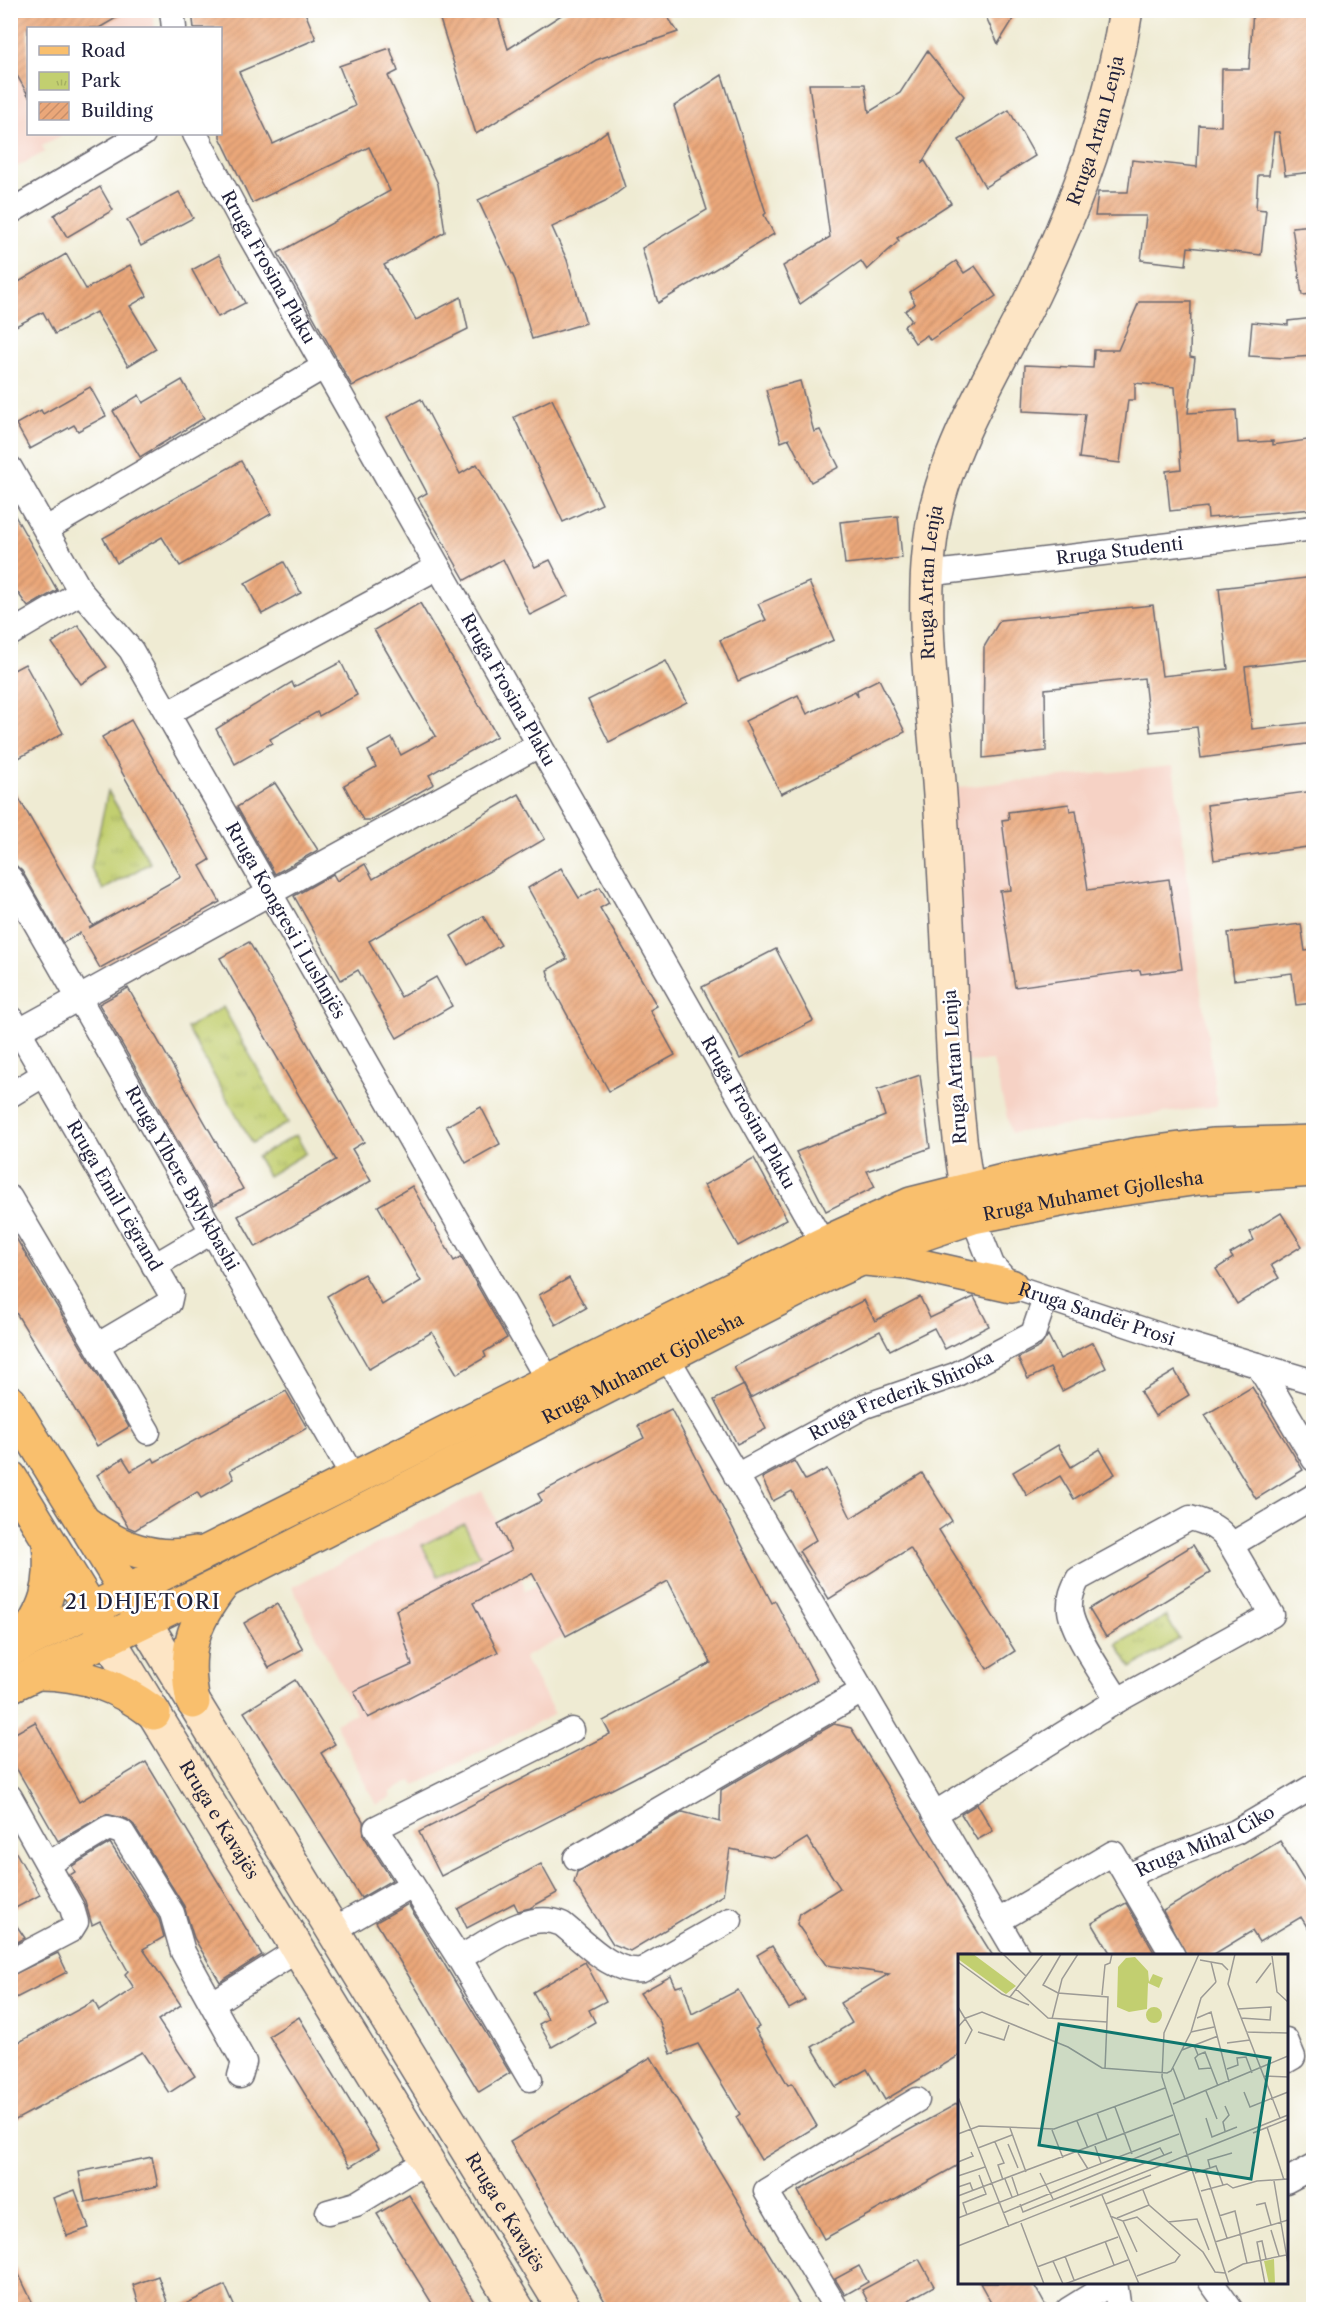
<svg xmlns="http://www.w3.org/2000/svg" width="1324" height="2320" font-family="'Libre Caslon Text',serif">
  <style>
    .built { fill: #f6d2c5 }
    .park { fill: url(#park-tufts); stroke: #727856; stroke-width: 1.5 }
    .garden { fill: #c2cf70; stroke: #727856; stroke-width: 1.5 }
    .building { fill: url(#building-hatch) }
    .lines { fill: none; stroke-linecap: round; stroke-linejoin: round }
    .street-casing { stroke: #6a6870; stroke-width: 27 }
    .secondary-casing { stroke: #6a6870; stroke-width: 36 }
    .primary-casing { stroke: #6a6870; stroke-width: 36 }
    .street { stroke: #fff; stroke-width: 24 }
    .secondary { stroke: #fde5c5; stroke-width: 33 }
    .primary { stroke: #f9bf6d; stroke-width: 33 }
    .labels { text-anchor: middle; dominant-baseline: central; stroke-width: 5; stroke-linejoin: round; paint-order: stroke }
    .street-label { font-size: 18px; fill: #22223b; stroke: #fff }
    .quarter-label { font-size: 21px; letter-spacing: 1.5px; fill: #22223b; stroke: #fff }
    .inset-road { fill: none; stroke: #9d9b96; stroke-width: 1.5 }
    .view { fill: #0f766e; fill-opacity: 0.15; stroke: #0f766e; stroke-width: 3 }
    .inset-edge { fill: none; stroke: #22223b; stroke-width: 3 }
  </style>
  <defs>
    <pattern id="park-tufts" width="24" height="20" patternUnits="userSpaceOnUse" patternTransform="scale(1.5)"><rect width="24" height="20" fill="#c2cf70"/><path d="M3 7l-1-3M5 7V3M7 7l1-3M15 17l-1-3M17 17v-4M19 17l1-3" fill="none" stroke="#a6b162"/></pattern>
    <pattern id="building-hatch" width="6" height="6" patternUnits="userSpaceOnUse" patternTransform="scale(1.5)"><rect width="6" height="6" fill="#eaa779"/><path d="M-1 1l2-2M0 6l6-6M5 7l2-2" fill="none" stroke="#c88f6a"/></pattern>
  </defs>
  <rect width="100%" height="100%" fill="#fff"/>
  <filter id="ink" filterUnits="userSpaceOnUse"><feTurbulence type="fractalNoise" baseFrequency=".0167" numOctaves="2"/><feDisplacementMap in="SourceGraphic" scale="12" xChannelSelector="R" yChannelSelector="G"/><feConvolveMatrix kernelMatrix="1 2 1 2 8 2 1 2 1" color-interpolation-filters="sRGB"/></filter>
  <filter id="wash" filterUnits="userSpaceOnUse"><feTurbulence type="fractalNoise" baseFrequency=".008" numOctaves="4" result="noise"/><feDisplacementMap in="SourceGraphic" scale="24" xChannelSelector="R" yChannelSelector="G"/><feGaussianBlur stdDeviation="1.35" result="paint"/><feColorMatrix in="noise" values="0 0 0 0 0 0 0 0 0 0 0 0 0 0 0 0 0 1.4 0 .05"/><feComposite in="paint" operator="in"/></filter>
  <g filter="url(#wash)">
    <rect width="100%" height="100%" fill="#efebd3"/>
    <g class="built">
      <polygon points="11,11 153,11 155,28 28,28 28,134 64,134 42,146 45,152 11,170"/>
      <polygon points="1173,766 1217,1106 1011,1133 993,1061 953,1062 940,789"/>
      <polygon points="482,1491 518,1564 525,1591 539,1584 566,1636 524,1657 555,1714 415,1785 412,1781 390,1792 392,1797 376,1805 335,1723 355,1713 292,1587"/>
    </g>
    <g class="park">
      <polygon points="108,791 150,863 103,890 91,868"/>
      <polygon points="223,1007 288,1123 252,1143 187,1028"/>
      <polygon points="296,1135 306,1153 268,1176 257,1157"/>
      <polygon points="1166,1616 1179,1639 1131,1668 1117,1644"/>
    </g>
    <polygon class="garden" points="464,1524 480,1555 438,1576 422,1545"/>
    <g id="blocks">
      <g class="building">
        <polygon points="10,10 130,10 99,28 28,28 28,95 10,63"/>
        <polygon points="202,10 304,10 316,39 239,72 273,144 355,106 339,66 390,48 398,71 388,76 438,184 445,232 384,265 416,320 461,297 468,329 352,386 278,253 390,191 369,147 252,203 220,137 220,28 194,28 192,12"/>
        <polygon points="437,10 496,10 508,49 569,10 663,10 678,32 596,60 476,134"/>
        <polygon points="983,10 1019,10 998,44"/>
        <polygon points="1253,10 1314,10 1314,172 1285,175 1279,132 1274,132 1269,175 1258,175 1256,209 1266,210 1261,255 1188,247 1186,265 1141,260 1146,216 1095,216 1098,192 1128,192 1132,160 1197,167 1199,125 1221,126 1222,69 1249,69"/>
        <polygon points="927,51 964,96 921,164 925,161 951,203 897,238 899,241 867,270 861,261 800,304 783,266 830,237 809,84 865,84 869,112 900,93"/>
        <polygon points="722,75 766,213 764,215 774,234 658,303 642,248 707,210 674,106"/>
        <polygon points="1009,110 1035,156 985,187 959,140"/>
        <polygon points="607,131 625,187 605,202 552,227 567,260 586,323 532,339 515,280 478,200 576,154"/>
        <polygon points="100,187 113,210 67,237 54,215"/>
        <polygon points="179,192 193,218 141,246 127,220"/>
        <polygon points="1314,225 1314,294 1302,295 1292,227"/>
        <polygon points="66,254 86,289 130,265 147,296 130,306 156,349 128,366 96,312 55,334 43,312 10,329 10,287"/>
        <polygon points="219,255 245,303 218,317 192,270"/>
        <polygon points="956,261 964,273 975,266 996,296 930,340 927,335 915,343 904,326 912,320 905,311 915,304 910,292"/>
        <polygon points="1139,302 1191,302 1190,357 1195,358 1188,413 1236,410 1238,443 1273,441 1273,445 1314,439 1314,509 1208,518 1207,507 1170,511 1166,471 1181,469 1175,387 1135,383 1135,400 1128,400 1120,463 1079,458 1085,414 1023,411 1025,365 1093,368 1094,350 1118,350"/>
        <polygon points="1314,318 1314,356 1284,358 1249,356 1252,322 1288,325 1288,321"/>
        <polygon points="182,380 204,418 140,457 113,411 139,395 143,403"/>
        <polygon points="800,381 814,432 820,430 839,467 811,482 789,439 781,442 766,390"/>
        <polygon points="90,387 106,416 78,431 74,425 30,449 16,424 41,410 43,414"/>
        <polygon points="421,399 460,474 477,464 535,567 550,560 568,596 530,615 503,559 465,580 418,498 427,493 387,417"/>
        <polygon points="552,399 602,504 563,522 514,417"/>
        <polygon points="241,461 271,514 180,566 162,537 117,563 103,538"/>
        <polygon points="10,507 57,590 28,607 10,582"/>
        <polygon points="898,516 902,558 845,564 840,522"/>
        <polygon points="284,562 301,593 262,614 245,583"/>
        <polygon points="1314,577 1314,659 1245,667 1252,729 1314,722 1314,743 1201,758 1197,727 1150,732 1144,678 1045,689 1046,751 983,758 984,647 1000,620 1153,605 1162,676 1228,669 1219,588"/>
        <polygon points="809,582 834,640 738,681 720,640 766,620 758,604"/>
        <polygon points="420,603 497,736 429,775 434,784 371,820 363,820 344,785 376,767 368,751 392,738 401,755 436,736 374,630"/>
        <polygon points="78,625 107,667 81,684 52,643"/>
        <polygon points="666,661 687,702 609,742 588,700"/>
        <polygon points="341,662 357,695 319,716 317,712 270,739 272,743 235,764 216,729 292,682 294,687"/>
        <polygon points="25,664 63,733 10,763 10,672"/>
        <polygon points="879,679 905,732 781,794 745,721 798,695 807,714 855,691 858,697 857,690"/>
        <polygon points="131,720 210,860 200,866 220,902 100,968 80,933 63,943 22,871 10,860 10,783 93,926 89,928 181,877 102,737"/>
        <polygon points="275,783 318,850 275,874 237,807"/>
        <polygon points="1314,791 1314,846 1214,860 1207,805"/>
        <polygon points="519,794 545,839 369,941 401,997 436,977 452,1006 397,1038 358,970 341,980 294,896 333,874 337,881 365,864 373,879"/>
        <polygon points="1069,804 1070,811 1076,810 1088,890 1169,879 1182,969 1141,974 1140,970 1015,987 1000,891 1011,890 1002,820 1009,819 1008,812"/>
        <polygon points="561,868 579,898 600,887 609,903 600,908 657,1006 650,1010 675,1055 609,1091 552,987 547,970 567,959 528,888"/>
        <polygon points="483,916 501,945 468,965 451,936"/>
        <polygon points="1301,924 1305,951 1314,950 1314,1003 1296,1005 1292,973 1234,980 1228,933"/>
        <polygon points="249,942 364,1142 352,1149 371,1181 256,1247 238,1216 336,1160 220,958"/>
        <polygon points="776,949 813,1021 740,1059 702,987"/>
        <polygon points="128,988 243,1189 214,1205 99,1004"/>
        <polygon points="920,1075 930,1148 867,1171 875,1187 826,1211 796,1152 885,1116 877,1090"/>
        <polygon points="481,1107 500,1144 466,1163 446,1126"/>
        <polygon points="754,1158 787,1219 738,1246 704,1185"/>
        <polygon points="412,1186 454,1261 461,1257 507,1338 484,1352 486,1357 457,1374 432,1332 369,1369 327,1296 364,1274 382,1305 421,1281 378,1206"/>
        <polygon points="1281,1213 1302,1246 1271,1265 1279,1278 1237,1304 1216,1269 1233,1258 1230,1254 1254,1240 1250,1232"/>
        <polygon points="10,1228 129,1427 97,1446 10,1303"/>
        <polygon points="569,1278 586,1308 556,1325 539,1295"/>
        <polygon points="920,1297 930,1318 974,1297 989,1326 945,1349 934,1328 890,1350 880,1331 750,1398 734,1367 864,1300 875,1321"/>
        <polygon points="1048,1335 1060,1359 1093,1342 1106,1368 1062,1391 1050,1368 1028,1379 1018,1358 1040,1347"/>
        <polygon points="1175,1371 1189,1395 1155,1416 1140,1392"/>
        <polygon points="744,1385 766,1429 737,1444 714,1400"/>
        <polygon points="1252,1387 1303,1470 1256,1499 1205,1415"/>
        <polygon points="286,1391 307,1428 230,1470 234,1479 201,1498 197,1492 135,1530 128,1527 97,1475 123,1458 131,1471 153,1458 155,1462"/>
        <polygon points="671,1409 772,1603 775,1601 817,1680 634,1778 441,1876 419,1832 610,1734 603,1721 711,1663 668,1581 566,1636 532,1573 473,1603 498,1652 368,1718 354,1691 412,1665 396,1610 511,1551 498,1524 542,1501 538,1494 644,1438 638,1426"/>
        <polygon points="1058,1445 1071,1467 1100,1449 1115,1474 1074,1499 1060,1476 1027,1496 1013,1472"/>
        <polygon points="794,1461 805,1480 827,1469 851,1518 922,1473 952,1521 939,1530 1015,1651 987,1669 910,1548 829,1599 799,1551 816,1540 792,1491 773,1501 762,1478"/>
        <polygon points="1193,1545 1210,1573 1106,1637 1089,1609"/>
        <polygon points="277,1604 303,1649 269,1668 244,1623"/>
        <polygon points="295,1680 335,1744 321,1753 363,1821 364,1836 392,1880 361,1898 244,1712"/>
        <polygon points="35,1722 79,1802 146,1762 262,1955 220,1982 194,1938 184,1906 134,1825 127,1819 106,1814 58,1841 10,1757 10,1736"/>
        <polygon points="834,1724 851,1728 993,1956 960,1956 960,2055 885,2100 867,2069 836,2087 812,2047 852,2023 840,2003 889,1974 826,1965 797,1924 800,1913 840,1888 807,1838 775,1858 730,1849 723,1895 630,1951 613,1944 574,1883 577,1872 683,1812 720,1822 721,1790"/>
        <polygon points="977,1804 993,1831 977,1840 961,1814"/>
        <polygon points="1280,1841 1314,1897 1314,1938 1301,1917 1259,1942 1252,1931 1211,1956 1187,1956 1163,1911"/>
        <polygon points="10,1842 40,1895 10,1911"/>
        <polygon points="110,1843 159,1919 164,1937 143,1949 181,2005 158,2020 195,2076 169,2093 142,2052 10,2123 10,2047 94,2001 99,2011 134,1988 125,1974 128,1971 100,1921 92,1925 85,1901 70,1875 75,1872 72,1866"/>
        <polygon points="541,1864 557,1893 530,1908 518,1911 514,1903 467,1928 458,1909"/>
        <polygon points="1126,1903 1156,1956 1112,1956 1092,1923"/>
        <polygon points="408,1904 510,2073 479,2092 376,1922"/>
        <polygon points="10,1916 25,1938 10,1946"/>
        <polygon points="772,1946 805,2000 789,2009 757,1955"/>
        <polygon points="58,1953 67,1972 10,2001 10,1976"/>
        <polygon points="585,1962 606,2001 589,2010 595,2022 552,2047 539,2024 548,2019 533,1992"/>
        <polygon points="671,1976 676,1987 683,1985 692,2014 738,1990 759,2027 755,2029 788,2085 792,2083 817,2126 761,2160 736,2117 740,2114 698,2044 671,2054 660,2022 640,1993"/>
        <polygon points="299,2017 379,2149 350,2167 269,2036"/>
        <polygon points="651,2057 674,2095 803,2310 610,2310 510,2142"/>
        <polygon points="960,2102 960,2164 824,2239 798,2191"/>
        <polygon points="152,2157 158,2186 85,2202 79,2172"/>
        <polygon points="75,2190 89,2228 67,2236 53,2198"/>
        <polygon points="409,2195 479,2310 436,2310 377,2214"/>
        <polygon points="10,2256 36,2310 10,2310"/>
        <polygon points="919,2259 934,2286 907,2301 911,2310 872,2310 862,2290"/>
        <polygon points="859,2266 868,2282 845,2295 835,2279"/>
        <polygon points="158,2276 170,2310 141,2310 133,2285"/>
        <polygon points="980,2283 1033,2283 1048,2310 995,2310"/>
        <polygon points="225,2285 236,2310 173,2310"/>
      </g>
    </g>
  </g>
  <g filter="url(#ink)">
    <use href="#blocks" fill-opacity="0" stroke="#6a6870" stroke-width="1.5"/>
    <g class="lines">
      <defs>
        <g id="street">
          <polyline points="172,10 174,28"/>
          <path id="s1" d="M195 134 240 218 823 1244"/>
          <polyline points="10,212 143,134"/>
          <path id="s2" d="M10 468 81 592 131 650 549 1382"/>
          <polyline points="46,529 325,366"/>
          <path id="s3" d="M926 574 1314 528"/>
          <polyline points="10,634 81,592"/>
          <polyline points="168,713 438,567"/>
          <path id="s4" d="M10 878 354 1479"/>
          <path id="s5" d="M12 1019 171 1294 169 1303 98 1345"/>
          <polyline points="19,1031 539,745"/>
          <polyline points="10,1095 43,1075"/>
          <polyline points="10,1198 148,1432"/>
          <path id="s6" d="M973 1217 992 1265 1011 1286 1180 1342 1314 1382"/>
          <polyline points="154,1266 208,1234 212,1229"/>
          <polyline points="667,1357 1018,1956"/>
          <polyline points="1258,1365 1314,1459"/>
          <path id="s7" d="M736 1476 865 1406 955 1375 1033 1334 1045 1299"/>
          <path d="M1118 1700C1105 1679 1072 1632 1070 1610 1069 1598 1073 1589 1078 1579L1190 1518C1209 1523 1221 1528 1231 1545"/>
          <polyline points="10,1797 72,1908 76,1922 71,1930 10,1962"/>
          <polyline points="934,1814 1118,1700 1272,1615 1231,1545 1314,1496"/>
          <polyline points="576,1858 862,1691"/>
          <polyline points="48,1864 108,1828 122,1832 172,1913 183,1952 244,2062 240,2076"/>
          <path id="s8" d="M1127 1877 1153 1864 1236 1832 1314 1786"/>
          <polyline points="998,1921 1113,1853 1173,1956"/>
          <polyline points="333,1930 412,1885"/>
          <path d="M459 1958C488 1943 528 1909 562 1924 585 1942 612 1974 642 1970L730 1920"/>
          <polyline points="213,2003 299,1949"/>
          <polyline points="1286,2040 1293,2057 1286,2061"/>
          <polyline points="530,2079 459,1958 376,1828 572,1730"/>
          <polyline points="1286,2181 1314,2166"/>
          <polyline points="328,2212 356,2204 428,2160"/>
          <polyline points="1115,2282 1119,2310"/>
          <polyline points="1211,2282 1231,2310"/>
          <polyline points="837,2310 766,2191 917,2100"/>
          <polyline points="1068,2310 1113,2282"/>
        </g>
        <g id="secondary">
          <path id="s9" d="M973 1216C957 1146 954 1076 951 1005 948 940 945 875 941 811 936 717 914 596 937 505 955 433 1000 361 1033 295 1078 202 1110 113 1126 10"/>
          <path id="s10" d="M144 1621 565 2310"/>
          <path id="s11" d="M108 1638 518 2310"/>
        </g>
        <g id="primary">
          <polyline points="865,1259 908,1263 1011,1286"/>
          <polyline points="10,1402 137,1609"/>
          <polyline points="10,1477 102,1627"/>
          <path d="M87 1524C118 1548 156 1562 195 1553"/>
          <path d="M20 1645C46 1610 54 1587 49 1543"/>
          <polyline points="10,1650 823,1244 911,1204 1003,1181 1140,1154 1212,1145 1314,1142"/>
          <path d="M38 1673C84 1673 118 1686 154 1713"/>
          <path id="s12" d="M10 1686 224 1582 828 1274 896 1243 973 1217 1101 1192 1199 1178 1314 1170"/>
          <path d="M193 1702C183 1652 192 1623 223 1584"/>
        </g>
      </defs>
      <use href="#street" class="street-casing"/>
      <use href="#secondary" class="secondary-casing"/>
      <use href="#primary" class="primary-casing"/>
      <use href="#street" class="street"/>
      <use href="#secondary" class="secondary"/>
      <use href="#primary" class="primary"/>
    </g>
  </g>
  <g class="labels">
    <g class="street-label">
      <text stroke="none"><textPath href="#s9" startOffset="1122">Rruga Artan Lenja</textPath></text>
      <text stroke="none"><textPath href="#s1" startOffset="152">Rruga Frosina Plaku</textPath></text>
      <text stroke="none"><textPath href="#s3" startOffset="195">Rruga Studenti</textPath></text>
      <text stroke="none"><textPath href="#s9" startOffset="636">Rruga Artan Lenja</textPath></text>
      <text stroke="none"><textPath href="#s1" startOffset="638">Rruga Frosina Plaku</textPath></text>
      <text stroke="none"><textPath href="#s2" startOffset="531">Rruga Kongresi i Lushnjës</textPath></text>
      <text transform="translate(955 1067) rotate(-94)">Rruga Artan Lenja</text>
      <text stroke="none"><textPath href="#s1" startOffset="1124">Rruga Frosina Plaku</textPath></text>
      <text stroke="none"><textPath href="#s4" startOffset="346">Rruga Ylbere Bylykbashi</textPath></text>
      <text stroke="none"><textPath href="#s5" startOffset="204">Rruga Emil Lëgrand</textPath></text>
      <text stroke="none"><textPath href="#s12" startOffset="1194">Rruga Muhamet Gjollesha</textPath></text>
      <text stroke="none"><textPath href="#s6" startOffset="170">Rruga Sandër Prosi</textPath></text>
      <text stroke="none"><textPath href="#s12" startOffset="708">Rruga Muhamet Gjollesha</textPath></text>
      <text stroke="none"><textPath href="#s7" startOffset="184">Rruga Frederik Shiroka</textPath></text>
      <text stroke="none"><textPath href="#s11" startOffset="213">Rruga e Kavajës</textPath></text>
      <text stroke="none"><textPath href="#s8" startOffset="86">Rruga Mihal Ciko</textPath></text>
      <text stroke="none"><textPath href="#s10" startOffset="693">Rruga e Kavajës</textPath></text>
    </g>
    <g class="quarter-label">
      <text x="143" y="1601">21 DHJETORI</text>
    </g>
  </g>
  <g transform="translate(958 1954)">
    <rect width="330" height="330" fill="#efebd3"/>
    <path d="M0 0H15L58 32 48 40 0 5Z" fill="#c2cf70"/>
    <path d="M177 3 190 17 191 28 195 20 205 24 201 34 190 29 189 55 171 58 159 53 160 13 168 4ZM188 61a8 8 0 1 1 16 0a8 8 0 1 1-16 0ZM316 305 317 330H311L306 307Z" fill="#c2cf70"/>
    <path class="inset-road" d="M45 0 68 22M103 0 85 31 100 39 150 43 147 115M241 0 206 79 204 123 271 330M277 0 270 30 322 164M314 2 319 38 330 48M242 6 264 10 270 16M0 8 44 40 71 51M253 8 258 28M298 29 313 9M58 35 90 64 149 68M144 41 147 11 152 9 154 0M52 43 85 0M0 53 14 76 7 90M279 55 313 53 312 66 283 64M239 64 253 58 271 128M94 65 104 25 120 0M0 73 8 64 24 58 110 93 144 114 209 119 213 117 233 78 243 44 258 28M20 78 46 86 51 71M233 78 256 73M288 78 329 79M269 89 292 86M236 91 240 101 247 98 260 132M224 96 260 82M240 101 237 104 241 115 253 114M215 114 227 145M269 115 280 111 279 104 288 103 294 119M306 122 330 123M248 137 259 165M286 138 292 153 330 138M0 143 51 273M215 150 330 102M157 153 174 200M139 159 149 186M248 164 254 183 279 173M119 167 130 194M309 173 326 226M52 174 68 218M94 176 105 204M267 177 265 168 271 161 267 152M295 179 330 165M0 180 21 172 96 175 207 134M37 188 46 209 40 211 45 226M50 190 60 214M137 192 143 209M20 194 54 181M120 199 130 215M0 208 15 202 13 198M252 214 250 206 274 199M247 216 269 284M82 219 95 245M237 219 258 212 265 231M0 222 27 213M54 223 60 241M47 225 54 243M316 227 330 310M0 233 12 229 15 237M185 236 191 251 245 298 257 318 267 319M243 237 269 230 275 234 299 227 330 225M144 241 181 330M0 242 215 161M62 250 65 258 214 198M148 250 233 216M298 251 307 249 313 271M112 253 193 221M45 259 202 194 206 201M9 261 5 249 28 240 21 221M152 262 165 267 179 298M261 262 277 257 289 309M0 264 221 180M159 264 191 251M165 267 179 263 222 301 217 308 179 322M210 268 239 265 251 296M63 269 86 330M313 276 321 302M147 287 156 311M257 288 330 266M0 292 330 161M107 302 116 326M95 307 105 330M79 313 160 283M270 318 285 310 328 301M107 330 170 306M307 330 299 288 304 287 308 305"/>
    <path class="view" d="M101 70 312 104 293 225 81 191Z"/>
    <rect width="330" height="330" class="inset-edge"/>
  </g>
  <rect width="1324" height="2320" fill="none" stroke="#fff" stroke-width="36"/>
  <rect x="27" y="27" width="195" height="108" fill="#ffffff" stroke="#a7a7b1" stroke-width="1.5"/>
  <rect x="39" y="46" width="30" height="9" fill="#f9bf6d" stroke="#a7a7b1" stroke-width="1.5"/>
  <text x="81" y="57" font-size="18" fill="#22223b">Road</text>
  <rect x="39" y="72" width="30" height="18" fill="url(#park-tufts)" stroke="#a7a7b1" stroke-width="1.5"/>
  <text x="81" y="87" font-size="18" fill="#22223b">Park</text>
  <rect x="39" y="102" width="30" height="18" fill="url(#building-hatch)" stroke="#a7a7b1" stroke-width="1.5"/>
  <text x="81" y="117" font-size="18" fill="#22223b">Building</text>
</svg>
